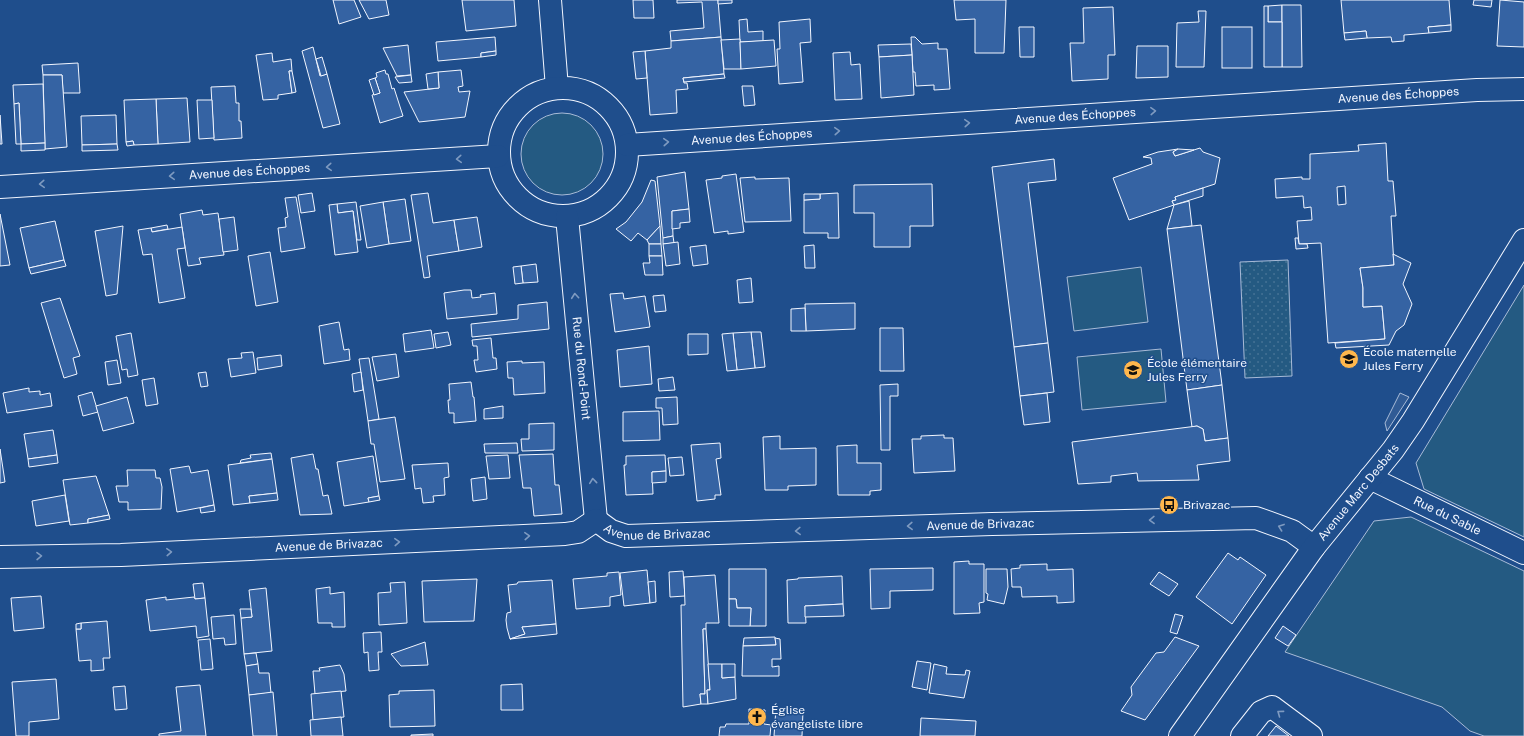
<svg xmlns="http://www.w3.org/2000/svg" width="1524" height="736" font-family="'Public Sans',sans-serif">
  <style>
    .grass { fill: #245a82; stroke: #a8bbd7 }
    .park { fill: url(#park-dots); stroke: #a8bbd7 }
    .parking { fill: #305b95; stroke: #a8bbd7 }
    .building { fill: #3563a3; stroke: #f2f6ff; fill-rule: evenodd }
    .lines { fill: none; stroke-linecap: round; stroke-linejoin: round }
    .minor-casing { stroke: #f2f6ff; stroke-width: 24 }
    .minor { stroke: #1f4e8c; stroke-width: 22 }
    .oneway { stroke: #7e9ac0 }
    .labels { text-anchor: middle; dominant-baseline: central; stroke-width: 3; stroke-linejoin: round; paint-order: stroke }
    .street-label { font-size: 12px; fill: #f2f6ff; stroke: #1f4e8c }
    .poi-label { font-size: 12px; fill: #f2f6ff; stroke: #1f4e8c; text-anchor: start }
  </style>
  <defs>
    <pattern id="park-dots" width="8" height="8" patternUnits="userSpaceOnUse"><rect width="8" height="8" fill="#245a82"/><path d="M2 2h.1M6 6h.1" fill="none" stroke="#447295" stroke-width="1.8" stroke-linecap="round"/></pattern>
  </defs>
  <rect width="100%" height="100%" fill="#1f4e8c"/>
  <g class="grass">
    <circle cx="562" cy="154" r="41"/>
    <polygon points="1141,267 1148,322 1074,331 1067,277"/>
    <polygon points="1524,285 1524,537 1424,489 1416,463"/>
    <polygon points="1161,349 1166,402 1082,410 1077,357"/>
    <polygon points="1411,517 1524,571 1524,736 1484,736 1470,731 1442,707 1285,652 1374,521"/>
  </g>
  <polygon class="park" points="1288,260 1292,376 1245,378 1240,262"/>
  <polygon class="parking" points="1400,393 1409,397 1387,431 1385,423"/>
  <g class="building">
    <polygon points="333,0 354,0 361,17 339,24"/>
    <polygon points="359,0 386,0 389,15 369,19"/>
    <polygon points="462,0 514,0 516,26 466,31"/>
    <polygon points="633,0 653,0 654,18 634,18"/>
    <polygon points="677,0 718,0 721,37 671,41 670,31 704,28 702,2 677,3"/>
    <polygon points="718,0 732,0 732,3 718,4"/>
    <polygon points="954,0 1006,0 1004,53 975,53 975,19 956,20"/>
    <polygon points="1341,0 1449,0 1451,25 1428,27 1429,33 1404,35 1404,41 1392,42 1391,37 1367,38 1366,31 1344,33"/>
    <polygon points="1474,0 1492,0 1491,7 1473,5"/>
    <polygon points="1500,0 1524,2 1524,47 1497,46"/>
    <polygon points="1282,5 1282,22 1268,22 1268,6"/>
    <polygon points="1282,5 1301,5 1302,67 1282,67"/>
    <polygon points="1264,6 1268,6 1268,22 1282,22 1282,67 1264,67"/>
    <polygon points="1113,7 1115,55 1108,55 1108,79 1072,81 1070,43 1084,43 1083,8"/>
    <polygon points="1198,11 1206,11 1204,67 1176,67 1177,23 1199,22"/>
    <polygon points="747,19 748,32 763,31 763,41 740,42 739,20"/>
    <polygon points="810,19 811,42 800,43 803,82 779,84 777,49 780,49 779,22"/>
    <polygon points="1451,25 1451,31 1429,33 1428,27"/>
    <polygon points="1019,27 1034,27 1034,57 1020,57"/>
    <rect x="1222" y="27" width="30" height="41"/>
    <polygon points="1366,31 1367,38 1345,40 1344,33"/>
    <polygon points="495,37 496,51 481,53 481,57 438,61 436,42"/>
    <polygon points="721,37 724,74 683,78 684,83 687,83 688,89 676,90 677,113 650,115 645,51 671,48 671,41"/>
    <polygon points="911,37 915,37 922,44 938,43 938,49 947,49 950,89 934,90 934,85 916,86 915,72 913,72"/>
    <polygon points="740,39 741,69 724,69 721,40"/>
    <polygon points="774,40 776,66 741,69 740,42"/>
    <polygon points="911,44 912,55 879,57 878,45"/>
    <polygon points="408,45 411,75 397,76 383,48"/>
    <polygon points="1137,46 1168,46 1168,77 1136,78"/>
    <polygon points="313,47 320,76 327,74 340,124 323,128 302,51"/>
    <polygon points="496,51 496,55 481,57 481,53"/>
    <polygon points="645,51 647,78 636,79 633,52"/>
    <polygon points="850,52 851,65 860,64 862,99 835,100 833,53"/>
    <polygon points="272,53 273,62 291,59 292,71 289,71 292,93 278,95 278,99 263,100 256,55"/>
    <polygon points="912,55 914,95 881,98 879,57"/>
    <polygon points="322,57 327,74 321,76 316,59"/>
    <polygon points="78,63 80,93 63,93 62,75 43,75 42,65"/>
    <polygon points="385,70 386,74 388,74 392,89 394,88 403,116 380,123 372,95 380,93 375,78 377,77 376,73"/>
    <polygon points="461,70 463,86 458,87 459,92 470,91 465,117 419,122 404,92 439,88 438,72"/>
    <polygon points="289,71 292,71 296,92 292,93"/>
    <polygon points="438,72 439,88 428,89 426,74"/>
    <polygon points="724,74 725,78 684,82 683,78"/>
    <polygon points="43,75 62,75 67,147 45,149"/>
    <polygon points="411,75 412,82 399,83 395,77"/>
    <polygon points="375,78 380,93 374,95 369,80"/>
    <polygon points="43,84 45,143 21,144 19,103 14,104 13,85"/>
    <polygon points="235,86 236,103 239,103 239,121 241,121 242,138 214,140 211,87"/>
    <polygon points="742,86 753,86 755,105 744,106"/>
    <polygon points="187,98 190,142 158,144 156,99"/>
    <polygon points="156,99 158,144 134,145 133,141 126,142 124,100"/>
    <polygon points="197,100 212,100 214,138 199,139"/>
    <polygon points="19,103 21,144 16,144 14,104"/>
    <polygon points="0,115 2,144 0,144"/>
    <polygon points="116,115 117,144 82,145 81,116"/>
    <polygon points="133,141 134,145 127,146 126,142"/>
    <polygon points="45,143 45,150 21,151 21,144"/>
    <path d="M1386 143 1388 181H1393L1396 216H1391L1394 265 1360 268 1363 288V307L1382 306 1385 339 1328 343 1321 243 1299 244 1297 221 1312 220 1311 207 1304 208 1303 196 1276 198 1275 179 1302 177V179H1310V154L1359 151 1358 145ZM1345 186 1346 204 1338 205 1337 187Z"/>
    <polygon points="117,144 118,150 82,151 82,145"/>
    <polygon points="1200,148 1203,152 1220,158 1215,184 1175,197 1176,200 1172,201 1174,205 1129,220 1113,178 1152,164 1151,158 1143,157 1158,152 1178,149 1173,152 1175,156"/>
    <polygon points="1178,149 1194,150 1175,156 1173,152"/>
    <polygon points="1054,159 1056,180 1028,183 1048,343 1014,347 992,167"/>
    <polygon points="685,172 689,209 672,211 673,236 663,238 657,177"/>
    <polygon points="736,174 744,232 728,234 728,231 714,233 706,180 722,178 722,176"/>
    <polygon points="755,177 755,179 789,178 791,221 745,222 740,178"/>
    <polygon points="651,180 655,181 660,226 647,240 638,233 631,241 616,229 626,222 642,202"/>
    <polygon points="932,184 933,226 910,226 910,247 874,247 874,213 854,213 854,185"/>
    <polygon points="1203,188 1203,196 1174,205 1172,201 1176,200 1175,197"/>
    <polygon points="312,193 315,211 301,213 298,195"/>
    <polygon points="428,193 433,223 454,220 459,251 427,256 430,277 424,278 411,195"/>
    <polygon points="838,193 839,238 828,238 828,233 804,233 804,200 820,199 820,194"/>
    <polygon points="804,194 820,194 820,199 804,200"/>
    <polygon points="296,197 305,248 281,252 278,228 286,227 285,218 288,217 285,198"/>
    <polygon points="405,199 411,241 389,244 383,202"/>
    <polygon points="1189,201 1192,226 1167,229 1174,205"/>
    <polygon points="356,202 361,240 357,240 353,211 338,213 337,204"/>
    <polygon points="383,202 389,244 367,248 360,206"/>
    <polygon points="337,204 338,213 353,211 358,252 335,255 329,205"/>
    <polygon points="689,209 690,222 680,223 680,228 672,229 672,211"/>
    <polygon points="202,210 203,215 218,213 224,255 199,258 201,264 188,266 180,214"/>
    <polygon points="0,214 10,265 0,266"/>
    <polygon points="234,217 238,250 223,252 219,219"/>
    <polygon points="477,217 482,247 459,251 454,220"/>
    <polygon points="55,221 64,260 29,268 20,228"/>
    <polygon points="167,225 168,229 152,232 151,228"/>
    <polygon points="1201,225 1222,385 1187,390 1167,229"/>
    <polygon points="123,226 117,294 106,296 95,231"/>
    <polygon points="660,226 661,244 649,244 647,240"/>
    <polygon points="182,227 185,248 177,249 185,298 159,303 152,254 143,255 138,230 151,228 152,232"/>
    <polygon points="673,236 674,243 663,244 663,238"/>
    <polygon points="1295,238 1298,238 1299,244 1307,244 1308,248 1296,249"/>
    <polygon points="678,242 680,264 666,266 663,244"/>
    <polygon points="649,244 661,244 662,256 649,256"/>
    <polygon points="706,245 708,264 693,266 690,247"/>
    <polygon points="814,245 815,268 805,268 804,246"/>
    <polygon points="270,252 278,302 256,306 248,256"/>
    <polygon points="1393,254 1411,263 1403,284 1412,304 1404,325 1396,331 1389,345 1336,348 1335,343 1385,339 1382,306 1363,307 1363,288 1360,268 1394,265"/>
    <polygon points="649,256 662,256 663,275 645,275 643,263 650,263"/>
    <polygon points="64,260 66,266 31,274 29,268"/>
    <polygon points="536,264 538,282 523,283 521,266"/>
    <polygon points="521,266 523,283 515,284 513,267"/>
    <polygon points="751,278 753,302 739,303 737,280"/>
    <polygon points="464,290 471,290 472,298 481,297 480,295 495,293 497,314 447,319 444,293"/>
    <polygon points="623,293 624,299 645,296 650,327 615,332 610,294"/>
    <polygon points="664,295 666,311 655,312 653,296"/>
    <polygon points="60,298 80,356 73,358 77,374 64,378 41,303"/>
    <polygon points="547,302 549,329 472,337 471,324 518,319 518,305"/>
    <polygon points="855,303 855,329 806,331 805,304"/>
    <polygon points="805,308 806,331 791,331 791,309"/>
    <polygon points="339,322 344,350 349,349 350,360 324,364 319,326"/>
    <polygon points="880,328 903,328 904,371 880,371"/>
    <polygon points="431,330 434,348 405,352 403,334"/>
    <polygon points="448,332 451,345 436,348 434,334"/>
    <polygon points="751,332 761,332 765,367 755,368"/>
    <polygon points="751,332 755,368 737,370 733,333"/>
    <polygon points="131,333 138,375 128,377 127,369 122,370 116,336"/>
    <polygon points="733,333 737,370 727,371 722,334"/>
    <polygon points="688,334 708,334 708,354 688,355"/>
    <polygon points="491,338 493,358 496,358 497,369 476,372 474,360 478,360 477,346 473,346 472,340"/>
    <polygon points="1048,343 1054,392 1020,396 1014,347"/>
    <polygon points="649,346 652,384 620,387 617,350"/>
    <polygon points="253,352 256,373 231,377 228,359 242,358 241,353"/>
    <polygon points="396,354 399,377 377,381 372,357"/>
    <polygon points="281,355 282,366 258,370 257,358"/>
    <polygon points="369,358 379,419 368,421 359,359"/>
    <polygon points="117,360 121,383 108,385 105,362"/>
    <polygon points="522,361 522,363 544,362 545,393 514,395 513,378 508,378 507,362"/>
    <polygon points="206,372 208,386 201,387 198,373"/>
    <polygon points="361,372 363,390 354,392 352,374"/>
    <polygon points="673,377 675,390 659,391 658,379"/>
    <polygon points="154,378 158,404 146,406 142,380"/>
    <polygon points="471,382 473,397 474,397 476,421 454,423 454,413 449,413 448,400 450,400 449,384"/>
    <polygon points="898,384 898,396 890,396 890,450 881,450 880,385"/>
    <polygon points="1222,385 1228,438 1205,441 1203,429 1197,426 1192,427 1187,390"/>
    <polygon points="29,388 29,392 40,391 40,395 50,393 52,406 7,413 3,393"/>
    <polygon points="92,392 98,412 83,416 78,396"/>
    <polygon points="1047,393 1050,422 1024,425 1020,396"/>
    <polygon points="127,397 134,423 103,431 96,406"/>
    <polygon points="677,397 678,424 663,425 662,408 656,408 656,398"/>
    <polygon points="503,406 503,418 484,419 484,409"/>
    <polygon points="659,411 660,440 623,441 623,412"/>
    <polygon points="395,417 405,479 380,482 374,444 371,444 368,421"/>
    <polygon points="554,423 554,450 522,451 521,439 529,439 529,424"/>
    <polygon points="1197,426 1203,429 1205,441 1228,438 1230,461 1197,465 1199,480 1138,481 1137,473 1111,476 1111,482 1078,484 1072,442"/>
    <polygon points="53,430 57,455 28,459 24,434"/>
    <polygon points="944,435 944,438 953,438 955,471 914,473 912,439 921,439 921,436"/>
    <polygon points="780,436 780,449 816,448 816,485 788,486 788,490 765,490 763,437"/>
    <polygon points="517,443 518,453 485,453 484,444"/>
    <polygon points="720,443 721,458 716,459 721,495 715,495 715,499 697,501 691,445"/>
    <polygon points="857,445 857,463 881,463 881,490 870,491 870,495 838,495 837,446"/>
    <polygon points="0,449 5,482 0,483"/>
    <polygon points="271,453 272,459 240,463 241,460 251,458 250,455"/>
    <polygon points="313,454 316,469 318,469 323,496 328,495 332,514 300,515 291,458"/>
    <polygon points="553,454 555,485 559,485 562,514 534,516 531,488 523,488 519,455"/>
    <polygon points="57,455 58,463 29,467 28,459"/>
    <polygon points="508,455 510,478 489,479 486,456"/>
    <polygon points="665,455 666,471 652,472 653,494 626,495 624,465 626,465 626,456"/>
    <polygon points="373,456 379,496 368,498 369,502 344,506 337,462"/>
    <polygon points="682,457 684,475 670,476 668,458"/>
    <polygon points="272,459 277,493 249,496 250,503 233,505 228,465"/>
    <polygon points="448,463 449,477 444,478 445,495 433,496 434,502 423,503 421,488 415,489 412,465"/>
    <polygon points="189,466 191,473 208,470 214,505 177,512 170,469"/>
    <polygon points="127,470 155,470 156,478 160,478 162,487 161,509 128,510 128,502 119,502 116,486 128,486"/>
    <polygon points="666,471 666,482 652,483 652,472"/>
    <polygon points="96,476 109,515 88,519 88,523 70,525 63,480"/>
    <polygon points="485,477 487,499 473,501 471,479"/>
    <polygon points="277,493 278,500 250,503 249,496"/>
    <polygon points="65,495 69,521 36,526 32,501"/>
    <polygon points="379,496 380,500 369,502 368,498"/>
    <polygon points="214,505 215,511 201,513 200,508"/>
    <polygon points="109,515 110,519 88,523 88,519"/>
    <polygon points="1228,553 1238,560 1240,557 1266,575 1232,624 1196,597"/>
    <polygon points="969,561 969,564 984,564 984,602 979,603 980,613 954,614 954,562"/>
    <polygon points="1047,564 1047,570 1073,569 1074,602 1057,603 1057,596 1022,597 1021,587 1012,587 1011,569 1020,568 1020,565"/>
    <polygon points="933,568 933,590 890,591 890,608 871,609 870,569"/>
    <polygon points="729,569 766,569 766,626 750,626 751,608 737,608 736,599 729,599"/>
    <polygon points="986,569 1007,569 1008,587 1004,604 987,600 988,594 986,593"/>
    <polygon points="647,570 650,603 624,606 620,573"/>
    <polygon points="683,571 685,596 670,597 669,572"/>
    <polygon points="619,572 621,595 610,597 610,606 576,609 573,579 607,576 607,573"/>
    <polygon points="1159,572 1178,584 1169,596 1150,584"/>
    <polygon points="715,575 719,623 706,623 706,629 703,629 705,694 700,694 701,704 683,707 681,605 685,605 684,577"/>
    <polygon points="842,576 843,604 805,606 806,623 788,623 787,580 798,579 798,578"/>
    <polygon points="477,579 474,621 424,622 422,581"/>
    <polygon points="552,580 556,624 522,627 525,634 510,639 507,628 506,620 507,613 511,612 508,585 517,584 518,582"/>
    <polygon points="655,581 656,602 650,603 648,582"/>
    <polygon points="405,582 407,623 379,625 378,593 391,592 390,583"/>
    <polygon points="203,583 205,598 195,599 193,584"/>
    <polygon points="330,587 330,594 344,592 345,627 332,627 332,623 318,623 316,589"/>
    <polygon points="266,588 272,651 244,654 241,618 252,617 249,590"/>
    <polygon points="41,596 44,628 14,631 11,598"/>
    <polygon points="166,597 166,600 194,597 195,599 205,598 209,636 197,638 196,626 150,631 146,600"/>
    <polygon points="729,599 736,599 737,608 751,608 750,626 729,626"/>
    <polygon points="843,604 844,616 805,617 805,606"/>
    <polygon points="240,609 251,609 252,617 241,618"/>
    <polygon points="1175,614 1183,616 1177,634 1170,632"/>
    <polygon points="234,615 236,644 225,645 224,638 213,639 211,617"/>
    <polygon points="107,621 110,658 103,658 104,670 91,671 91,660 79,661 76,629 81,629 81,623"/>
    <polygon points="81,623 81,629 76,629 76,624"/>
    <polygon points="556,624 557,634 510,639 525,634 522,627"/>
    <polygon points="1283,626 1296,635 1288,646 1275,638"/>
    <polygon points="703,629 706,629 710,690 707,690 708,704 701,704 700,694 705,694"/>
    <polygon points="381,632 382,652 378,652 379,670 369,671 368,652 364,653 363,633"/>
    <polygon points="775,637 776,645 743,646 744,638"/>
    <polygon points="1175,637 1199,646 1145,720 1121,711 1132,695 1131,687 1156,653 1164,652"/>
    <polygon points="775,638 780,639 781,659 772,659 772,667 779,666 779,676 742,676 743,646 776,645"/>
    <polygon points="210,639 213,669 201,670 198,640"/>
    <polygon points="425,642 428,665 401,666 391,654"/>
    <polygon points="256,653 258,664 246,666 244,654"/>
    <polygon points="917,661 931,663 927,690 912,687"/>
    <polygon points="258,664 259,673 269,673 271,693 249,695 246,666"/>
    <polygon points="708,664 722,664 722,678 735,677 736,699 708,704 707,690 710,690"/>
    <polygon points="722,664 735,664 735,677 722,678"/>
    <polygon points="934,664 947,667 946,674 965,675 966,670 970,671 964,698 929,693"/>
    <polygon points="340,665 344,674 346,691 315,694 313,671 320,671 319,668"/>
    <polygon points="56,679 59,719 29,722 29,736 16,736 12,682"/>
    <polygon points="522,684 523,710 501,710 501,685"/>
    <polygon points="200,685 206,736 159,736 159,734 181,731 176,687"/>
    <polygon points="125,686 127,709 115,710 113,687"/>
    <polygon points="434,690 435,726 390,727 389,695 399,694 399,691"/>
    <polygon points="341,691 344,717 313,720 311,694"/>
    <polygon points="273,692 277,736 253,736 249,695"/>
    <polygon points="776,708 803,710 802,736 774,736"/>
    <polygon points="749,709 765,710 764,724 771,725 770,736 719,736 720,727 725,727 726,724 749,724"/>
    <polygon points="341,717 343,736 311,736 310,720"/>
    <polygon points="921,718 976,721 975,736 920,736"/>
    <polygon points="1276,726 1289,736 1268,736"/>
    <polygon points="433,734 433,736 411,736 411,735"/>
  </g>
  <g class="lines">
    <defs>
      <g id="minor">
        <polyline points="550,0 557,88"/>
        <circle cx="563" cy="152" r="64"/>
        <path id="s1" d="M627 145 1477 90 1524 89"/>
        <path id="s2" d="M0 187 498 156"/>
        <path id="s3" d="M567 217 596 520"/>
        <path id="s4" d="M1370 478 1524 553"/>
        <path id="s5" d="M596 520 611 531 626 536 992 524 1256 518 1292 531 1314 547"/>
        <path id="s6" d="M0 557 121 555 565 534 578 532 596 520"/>
        <path id="s7" d="M1180 736 1314 547 1393 450 1413 421 1524 240"/>
        <polyline points="1242,736 1261,712 1272,707 1311,736"/>
      </g>
    </defs>
    <use href="#minor" class="minor-casing"/>
    <use href="#minor" class="minor"/>
  </g>
  <defs><path id="oneway-chevron" d="M-2-3.5L2.5 0L-2 3.5" fill="none" stroke-width="1.6" stroke-linecap="round" stroke-linejoin="round"/></defs>
  <g class="oneway">
    <use href="#oneway-chevron" transform="translate(1153 111) rotate(-3)"/>
    <use href="#oneway-chevron" transform="translate(967 123) rotate(-4)"/>
    <use href="#oneway-chevron" transform="translate(837 131) rotate(-4)"/>
    <use href="#oneway-chevron" transform="translate(666 142) rotate(-4)"/>
    <use href="#oneway-chevron" transform="translate(459 159) rotate(176)"/>
    <use href="#oneway-chevron" transform="translate(329 167) rotate(176)"/>
    <use href="#oneway-chevron" transform="translate(172 176) rotate(176)"/>
    <use href="#oneway-chevron" transform="translate(42 184) rotate(176)"/>
    <use href="#oneway-chevron" transform="translate(575 296) rotate(-95)"/>
    <use href="#oneway-chevron" transform="translate(593 481) rotate(-96)"/>
    <use href="#oneway-chevron" transform="translate(1152 520) rotate(179)"/>
    <use href="#oneway-chevron" transform="translate(910 526) rotate(178)"/>
    <use href="#oneway-chevron" transform="translate(1281 527) rotate(-160)"/>
    <use href="#oneway-chevron" transform="translate(798 531) rotate(178)"/>
    <use href="#oneway-chevron" transform="translate(527 536) rotate(-3)"/>
    <use href="#oneway-chevron" transform="translate(397 542) rotate(-3)"/>
    <use href="#oneway-chevron" transform="translate(169 552) rotate(-3)"/>
    <use href="#oneway-chevron" transform="translate(39 556) rotate(-1)"/>
    <use href="#oneway-chevron" transform="translate(1280 713) rotate(-144)"/>
  </g>
  <defs>
    <symbol id="school-disc" viewBox="-11 -11 22 22"><circle r="9.5" fill="#ffb74d" stroke="#1f4e8c"/><path d="M0-5L7-2L0 1L-7-2ZM-4 1L0 2.5L4 1V4Q0 6-4 4Z" fill="#111"/></symbol>
    <symbol id="bus-disc" viewBox="-11 -11 22 22"><circle r="9.5" fill="#ffb74d" stroke="#1f4e8c"/><path d="M-5-6H5V4H4V6H2V4H-2V6H-4V4H-5ZM-3.5-4V0h7V-4ZM-3.5 1.2v1.5H-2V1.2ZM2 1.2v1.5H3.5V1.2Z" fill="#111"/></symbol>
    <symbol id="church-disc" viewBox="-11 -11 22 22"><circle r="9.5" fill="#ffb74d" stroke="#1f4e8c"/><path d="M-1.2-6h2.4v3.5h3.3v2.4h-3.3V6h-2.4V-.1h-3.3v-2.4h3.3Z" fill="#111"/></symbol>
  </defs>
  <g fill-rule="evenodd">
    <use href="#school-disc" x="1338" y="348" width="22" height="22"/>
    <use href="#school-disc" x="1122" y="359" width="22" height="22"/>
    <use href="#bus-disc" x="1158" y="494" width="22" height="22"/>
    <use href="#church-disc" x="746" y="706" width="22" height="22"/>
  </g>
  <g class="labels">
    <g class="street-label">
      <text stroke="none"><textPath href="#s1" startOffset="773">Avenue des Échoppes</textPath></text>
      <text stroke="none"><textPath href="#s1" startOffset="449">Avenue des Échoppes</textPath></text>
      <text stroke="none"><textPath href="#s1" startOffset="125">Avenue des Échoppes</textPath></text>
      <text stroke="none"><textPath href="#s2" startOffset="250">Avenue des Échoppes</textPath></text>
      <text stroke="none"><textPath href="#s3" startOffset="152">Rue du Rond-Point</textPath></text>
      <text stroke="none"><textPath href="#s7" startOffset="302">Avenue Marc Desbats</textPath></text>
      <text stroke="none"><textPath href="#s4" startOffset="86">Rue du Sable</textPath></text>
      <text stroke="none"><textPath href="#s5" startOffset="389">Avenue de Brivazac</textPath></text>
      <text stroke="none"><textPath href="#s5" startOffset="65">Avenue de Brivazac</textPath></text>
      <text stroke="none"><textPath href="#s6" startOffset="329">Avenue de Brivazac</textPath></text>
    </g>
    <g class="poi-label">
      <text x="1363" y="352">École maternelle<tspan x="1363" dy="14">Jules Ferry</tspan></text>
      <text x="1147" y="363">École élémentaire<tspan x="1147" dy="14">Jules Ferry</tspan></text>
      <text x="1183" y="505">Brivazac</text>
      <text x="771" y="710">Église<tspan x="771" dy="14">évangeliste libre</tspan></text>
    </g>
  </g>
</svg>
